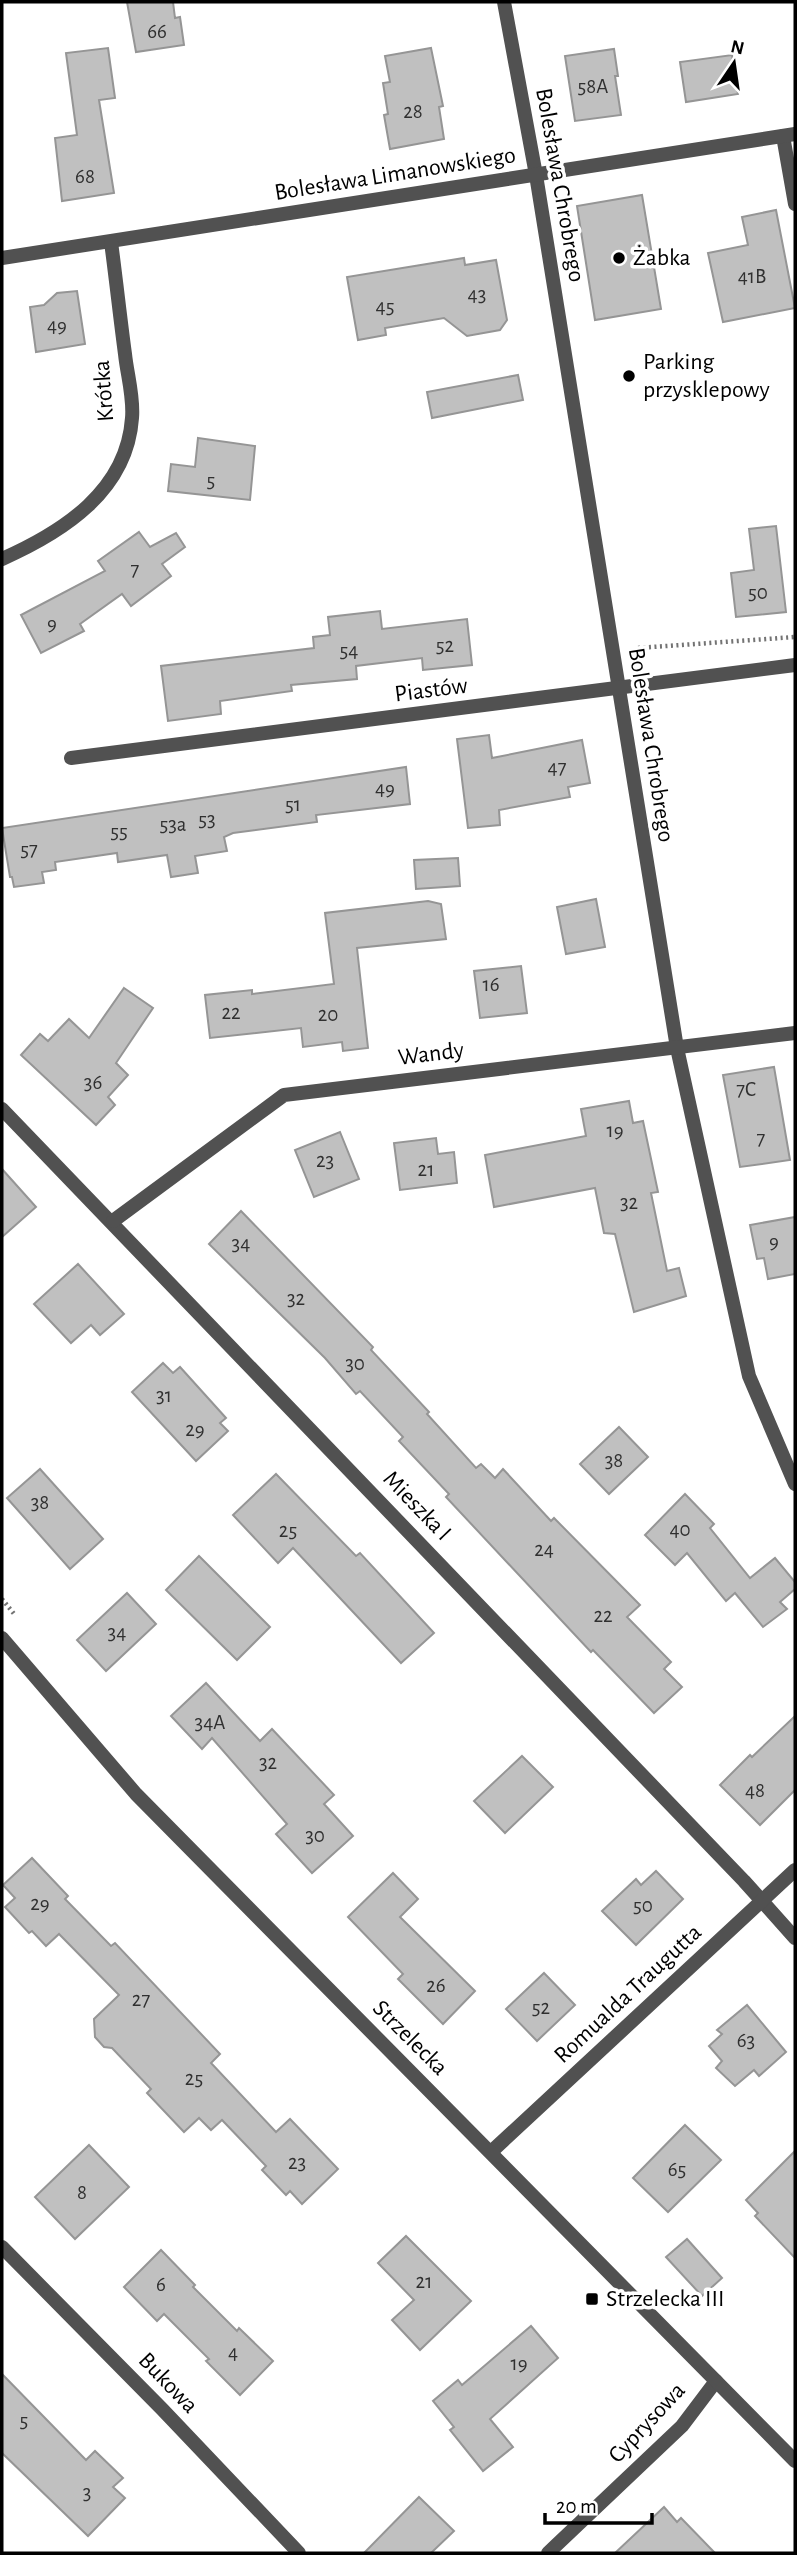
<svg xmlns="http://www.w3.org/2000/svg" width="797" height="2555" font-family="'Alegreya Sans',sans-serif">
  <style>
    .building { fill: #c0c0c0; stroke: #959595; stroke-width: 2 }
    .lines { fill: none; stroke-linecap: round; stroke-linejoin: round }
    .path { stroke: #737373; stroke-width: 4.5; stroke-dasharray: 2 3.5; stroke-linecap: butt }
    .service { stroke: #515151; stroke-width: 14 }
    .minor { stroke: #515151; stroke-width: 14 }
    .tertiary { stroke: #515151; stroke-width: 14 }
    .poi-dot { fill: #000; stroke: #fff; stroke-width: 2.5 }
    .labels { text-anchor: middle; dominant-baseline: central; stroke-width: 7; stroke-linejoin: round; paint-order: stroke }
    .number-label { font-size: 21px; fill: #303030 }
    .street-label { font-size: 24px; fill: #000; stroke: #fff }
    .poi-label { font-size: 24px; fill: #000; stroke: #fff; text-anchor: start }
  </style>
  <rect width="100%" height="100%" fill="#fff"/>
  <g class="building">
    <polygon points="127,2 173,2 175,18 180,17 184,45 136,52"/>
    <polygon points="108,48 115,98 99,100 114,193 62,201 55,138 77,135 66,53"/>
    <polygon points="431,48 443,106 439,107 444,139 390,149 384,115 388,114 383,83 390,82 385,56"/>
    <polygon points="614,49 618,76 615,76 621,115 575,121 565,56"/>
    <polygon points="732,55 738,94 686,102 680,62"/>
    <polygon points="642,195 661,309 595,320 577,206"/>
    <polygon points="776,210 795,308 723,322 708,253 748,245 742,217"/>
    <polygon points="464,258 465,265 496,260 507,320 500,330 467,336 444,318 385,328 386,335 358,340 347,277"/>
    <polygon points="77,291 85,344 36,352 30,307 44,305 57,293"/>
    <polygon points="518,375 523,400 432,418 427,392"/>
    <polygon points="198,438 255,446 250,500 168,491 171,464 195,467"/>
    <polygon points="776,526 786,612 736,617 731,573 754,570 749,529"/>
    <polygon points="139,532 150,547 176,533 185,547 162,564 171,576 131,606 122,594 80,624 84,631 41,653 21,615 105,571 98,561"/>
    <polygon points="380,611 382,629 467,619 472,665 423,670 422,658 356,666 357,679 291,685 292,691 220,701 221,714 168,721 161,666 314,648 313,637 330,635 328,617"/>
    <polygon points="489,735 492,758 582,740 590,783 568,787 570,797 499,810 500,825 468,828 457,739"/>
    <polygon points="406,767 410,804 316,815 317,822 233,833 224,837 227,851 195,856 198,873 171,877 167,855 118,862 117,853 55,862 56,870 42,872 44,883 14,887 12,877 10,877 2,828"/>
    <polygon points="458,858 460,886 416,889 414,860"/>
    <polygon points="596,899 605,947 566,954 557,907"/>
    <polygon points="428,901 441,904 446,939 357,948 368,1048 343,1051 342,1042 303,1047 301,1028 210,1038 205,995 252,990 252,994 334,984 325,913"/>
    <polygon points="521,966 527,1013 480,1018 474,971"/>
    <polygon points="124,988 153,1008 116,1063 128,1075 108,1097 115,1105 96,1125 21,1055 40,1034 48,1041 69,1019 89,1038"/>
    <polygon points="774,1067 790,1160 740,1167 723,1075"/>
    <polygon points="629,1101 633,1123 643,1121 658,1192 651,1193 667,1271 679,1268 686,1296 634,1312 615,1234 604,1233 595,1188 494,1207 485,1155 586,1136 581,1109"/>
    <polygon points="340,1132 359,1179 314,1197 295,1150"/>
    <polygon points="436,1138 438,1154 454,1152 457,1183 400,1190 394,1143"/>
    <polygon points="2,1169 36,1207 2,1237"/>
    <polygon points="241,1211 373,1347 371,1350 429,1412 427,1414 476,1468 481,1464 495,1478 503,1469 551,1521 554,1518 640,1605 627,1617 671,1662 664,1669 682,1687 654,1713 593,1650 591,1652 446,1497 449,1494 399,1441 403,1437 360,1391 356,1394 325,1358 209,1244"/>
    <polygon points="795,1217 795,1274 768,1279 764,1258 757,1259 750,1225"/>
    <polygon points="78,1264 124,1314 100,1335 91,1325 71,1343 34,1304"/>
    <polygon points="163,1363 173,1373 180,1367 226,1418 220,1423 228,1431 196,1461 132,1392"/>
    <polygon points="619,1427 648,1457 609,1494 580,1464"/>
    <polygon points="40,1469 103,1539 70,1569 7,1498"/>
    <polygon points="276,1474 356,1556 360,1553 434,1633 401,1663 293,1548 278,1563 233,1515"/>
    <polygon points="685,1494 714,1524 710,1528 750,1578 775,1558 795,1582 795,1589 780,1602 787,1609 763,1627 735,1593 726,1601 687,1553 675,1565 645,1535"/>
    <polygon points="199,1556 270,1627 237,1660 166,1590"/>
    <polygon points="127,1593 156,1624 106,1671 77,1640"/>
    <polygon points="206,1683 260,1741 272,1729 334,1795 324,1804 353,1836 312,1873 276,1834 287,1824 212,1738 202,1749 171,1716"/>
    <polygon points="795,1716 795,1790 760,1825 720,1785 750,1755 752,1757"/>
    <polygon points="522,1756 553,1787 505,1833 474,1801"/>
    <polygon points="32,1858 68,1896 65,1899 111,1946 115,1943 220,2054 211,2063 276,2132 290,2119 338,2169 302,2204 290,2191 286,2195 262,2170 266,2166 222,2120 211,2130 199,2118 184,2132 147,2093 151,2089 112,2048 104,2047 95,2037 94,2019 119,1995 59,1934 46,1946 32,1931 29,1933 5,1907 15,1898 3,1885"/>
    <polygon points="656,1871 683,1899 636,1945 602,1911 636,1879 641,1885"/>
    <polygon points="393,1873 418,1899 400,1917 475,1991 443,2024 398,1979 403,1974 348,1917"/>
    <polygon points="544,1973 575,2005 537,2041 506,2009"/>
    <polygon points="747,2005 786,2052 759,2076 754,2070 735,2086 716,2068 722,2061 709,2046 722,2034 717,2030"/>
    <polygon points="685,2125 721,2160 668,2212 633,2178"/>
    <polygon points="89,2145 129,2187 75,2239 35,2197"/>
    <polygon points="795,2151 795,2258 755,2216 758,2213 746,2200"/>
    <polygon points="406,2236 471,2301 420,2350 392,2320 414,2300 378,2263"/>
    <polygon points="687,2239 722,2278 702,2296 666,2257"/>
    <polygon points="161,2250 195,2285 193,2287 237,2331 239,2328 273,2361 240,2395 206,2361 209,2359 164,2314 157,2321 124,2287"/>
    <polygon points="531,2326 558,2358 490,2419 513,2447 483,2471 450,2430 454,2427 433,2401 458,2380 462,2385"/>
    <polygon points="2,2374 86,2460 95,2451 123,2478 113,2487 125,2498 88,2536 2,2453"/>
    <polygon points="419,2497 454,2531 431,2553 364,2553"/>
    <polygon points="664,2507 677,2522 681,2518 715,2553 615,2553"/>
  </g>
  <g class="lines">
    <g class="path">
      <polyline points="638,648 795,637"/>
      <polyline points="2,1599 15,1615"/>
    </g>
    <g class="service">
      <polyline points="783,136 795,204"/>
      <polyline points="2,2247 162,2409 299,2553"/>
    </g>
    <g class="minor">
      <polyline points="504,2 536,175 677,1048 749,1376 795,1484"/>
      <polyline points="2,258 795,134"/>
      <path d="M2 559C63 532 127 491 132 418 134 397 127 374 125 354 120 317 116 279 111 242"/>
      <polyline points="71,758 795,665"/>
      <polyline points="2,1109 744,1881 795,1938"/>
      <polyline points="113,1221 284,1095 795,1033"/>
      <polyline points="491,2152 795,1870"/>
      <polyline points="548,2553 682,2426 716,2381"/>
    </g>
    <polyline class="tertiary" points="2,1638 136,1794 795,2461"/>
  </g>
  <g class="poi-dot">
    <circle cx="619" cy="258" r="7"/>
    <circle cx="629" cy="376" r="7"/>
    <rect x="585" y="2292" width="14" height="14" rx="3.5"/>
  </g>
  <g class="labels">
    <g class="number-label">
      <text x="157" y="31">66</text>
      <text x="593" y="86">58A</text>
      <text x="413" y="111">28</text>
      <text x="85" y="176">68</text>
      <text x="752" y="276">41B</text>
      <text x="477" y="294">43</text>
      <text x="385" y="306">45</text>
      <text x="57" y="325">49</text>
      <text x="211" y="480">5</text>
      <text x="135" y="569">7</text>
      <text x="758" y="592">50</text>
      <text x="52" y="623">9</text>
      <text x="445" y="645">52</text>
      <text x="349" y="650">54</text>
      <text x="557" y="767">47</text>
      <text x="385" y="788">49</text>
      <text x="293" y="804">51</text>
      <text x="207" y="819">53</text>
      <text x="173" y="824">53a</text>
      <text x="119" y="831">55</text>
      <text x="29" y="849">57</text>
      <text x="491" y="984">16</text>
      <text x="231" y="1012">22</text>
      <text x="328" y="1014">20</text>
      <text x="93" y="1082">36</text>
      <text x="746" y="1089">7C</text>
      <text x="615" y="1130">19</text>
      <text x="761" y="1138">7</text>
      <text x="325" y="1160">23</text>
      <text x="426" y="1169">21</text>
      <text x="629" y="1202">32</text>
      <text x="774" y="1241">9</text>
      <text x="241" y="1243">34</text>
      <text x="296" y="1298">32</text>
      <text x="355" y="1363">30</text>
      <text x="164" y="1395">31</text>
      <text x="195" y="1429">29</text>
      <text x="614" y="1460">38</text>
      <text x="40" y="1502">38</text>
      <text x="680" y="1529">40</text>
      <text x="288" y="1530">25</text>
      <text x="544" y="1549">24</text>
      <text x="603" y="1615">22</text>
      <text x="117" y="1632">34</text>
      <text x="210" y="1722">34A</text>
      <text x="268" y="1762">32</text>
      <text x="755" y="1790">48</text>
      <text x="315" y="1835">30</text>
      <text x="40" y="1903">29</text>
      <text x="643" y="1905">50</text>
      <text x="436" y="1985">26</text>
      <text x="141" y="1999">27</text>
      <text x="541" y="2007">52</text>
      <text x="746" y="2040">63</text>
      <text x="194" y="2078">25</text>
      <text x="297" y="2162">23</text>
      <text x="677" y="2169">65</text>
      <text x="82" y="2192">8</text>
      <text x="424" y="2281">21</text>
      <text x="161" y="2284">6</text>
      <text x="233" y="2352">4</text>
      <text x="519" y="2363">19</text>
      <text x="24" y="2420">5</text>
      <text x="87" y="2492">3</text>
    </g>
    <g class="street-label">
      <text transform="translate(395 174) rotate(-9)">Bolesława Limanowskiego</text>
      <text transform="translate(560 185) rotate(80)">Bolesława Chrobrego</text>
      <text transform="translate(104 391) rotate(-94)">Krótka</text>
      <text transform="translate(431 690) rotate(-7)">Piastów</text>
      <text transform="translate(651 745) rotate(81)">Bolesława Chrobrego</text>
      <text transform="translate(431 1054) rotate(-7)">Wandy</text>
      <text transform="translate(417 1506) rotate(46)">Mieszka I</text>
      <text transform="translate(628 1994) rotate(-43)">Romualda Traugutta</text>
      <text transform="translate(410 2038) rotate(45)">Strzelecka</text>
      <text transform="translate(168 2383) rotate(46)">Bukowa</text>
      <text transform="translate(647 2423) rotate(-47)">Cyprysowa</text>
    </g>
    <g class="poi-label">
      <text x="633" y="258">Żabka</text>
      <text x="643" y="362">Parking<tspan x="643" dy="28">przysklepowy</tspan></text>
      <text x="606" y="2299">Strzelecka III</text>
    </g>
  </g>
  <rect width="797" height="2555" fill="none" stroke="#000000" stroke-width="7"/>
  <g transform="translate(734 63) rotate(13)" stroke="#ffffff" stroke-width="5" paint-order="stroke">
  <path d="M0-5L12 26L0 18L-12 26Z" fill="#000000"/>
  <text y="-10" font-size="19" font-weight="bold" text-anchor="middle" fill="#000000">N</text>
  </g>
  <path d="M545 2513v10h107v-10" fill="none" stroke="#000000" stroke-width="3.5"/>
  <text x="556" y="2513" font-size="21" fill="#000000" stroke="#ffffff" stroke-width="5" paint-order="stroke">20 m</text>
</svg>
